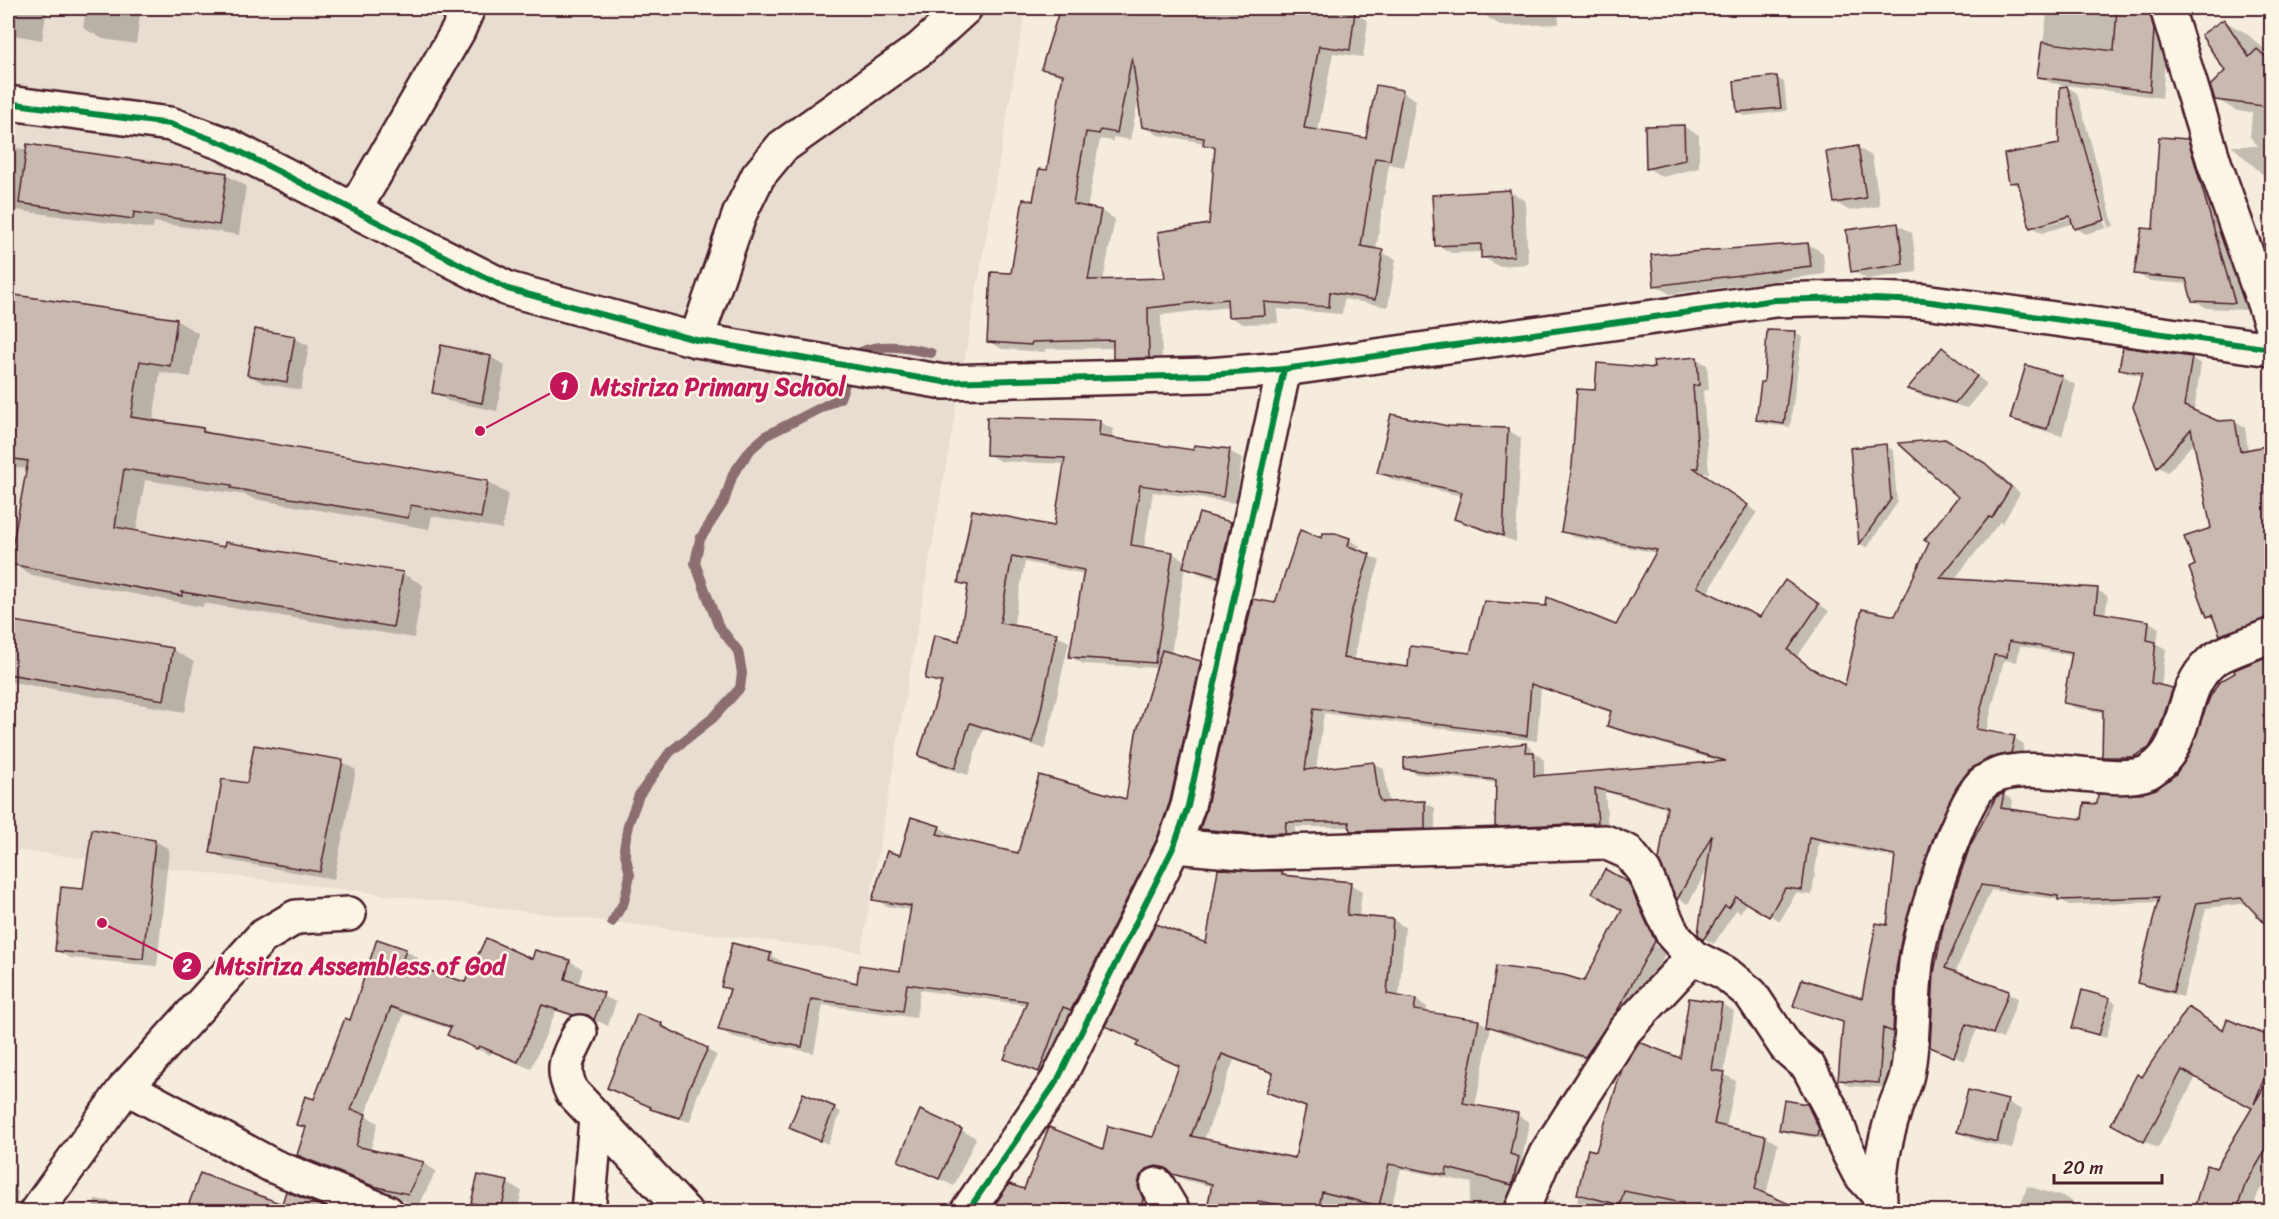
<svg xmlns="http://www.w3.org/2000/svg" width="2279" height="1219" font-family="Sriracha,sans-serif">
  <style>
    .built { fill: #e8ddd0 }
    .shadow { fill: #0003; fill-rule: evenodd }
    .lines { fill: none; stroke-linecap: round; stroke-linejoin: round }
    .stream { stroke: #8c6e70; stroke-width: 10 }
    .building { fill: #cab9b1; stroke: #4a1f2b; stroke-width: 1.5; fill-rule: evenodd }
    .minor-casing { stroke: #4a1f2b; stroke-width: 38 }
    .minor { stroke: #fcf5e5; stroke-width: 33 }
    .cycleway-casing { stroke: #fcf5e5; stroke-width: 10 }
    .cycleway { stroke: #00873e; stroke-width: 6 }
    .leader { fill: none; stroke: #c2185b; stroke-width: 2 }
    .callout-dot { fill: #c2185b; stroke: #fcf5e5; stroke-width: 2 }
    .mark-label { font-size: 18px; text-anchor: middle; font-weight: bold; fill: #fff }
    .callout-label { font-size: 24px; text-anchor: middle; font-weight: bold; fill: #c2185b; stroke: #fcf5e5; stroke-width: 5; stroke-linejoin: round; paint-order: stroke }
  </style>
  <rect width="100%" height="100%" fill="#f5ecde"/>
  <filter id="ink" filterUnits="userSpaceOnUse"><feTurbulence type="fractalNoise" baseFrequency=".0167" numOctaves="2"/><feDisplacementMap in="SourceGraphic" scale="12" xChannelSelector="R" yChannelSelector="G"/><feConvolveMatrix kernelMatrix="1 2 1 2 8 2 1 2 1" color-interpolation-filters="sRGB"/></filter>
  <g filter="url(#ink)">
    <polygon class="built" points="8,8 1001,8 1025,13 861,952 8,849"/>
    <g class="shadow">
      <polygon points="8,8 47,8 42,40 8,34"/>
      <polygon points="86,8 141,8 136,44 103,39 83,28"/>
      <polygon points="409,8 453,8 449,19"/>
      <path d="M1062 8H1255L1311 15 1312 8 1355 13 1368 21 1363 57 1333 53 1318 131 1368 139 1403 92 1416 100 1404 167 1389 164 1376 250 1396 259 1388 307 1344 299 1342 314 1277 309 1278 323 1243 324 1229 316V307L1161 315 1162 365 1128 366 1114 358V348L1045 349V352L1002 349 988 341 1012 275 1034 203 1049 172 1064 78 1043 68ZM1139 97 1144 126 1158 135 1205 143 1216 151 1211 225 1167 279 1103 281 1115 219 1101 211 1087 209 1100 139 1113 141V137L1130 140Z"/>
      <polygon points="1487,8 1558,8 1559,24 1502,26 1487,17"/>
      <polygon points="2048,8 2153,8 2167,38 2162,98 2051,83 2038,76"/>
      <polygon points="2220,8 2239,8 2229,13"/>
      <polygon points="2224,21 2246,33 2272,56 2272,183 2232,146 2258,146 2250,137 2252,113 2237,111 2216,99 2227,72"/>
      <polygon points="1777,78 1784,82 1787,111 1745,116 1739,112"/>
      <path d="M2067 87 2077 93 2114 226 2085 234 2075 228 2074 223 2042 233 2032 227 2020 188 2010 182 2060 146ZM2069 91 2109 227 2106 228 2069 98ZM2077 213 2078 216 2038 227V224Z"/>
      <polygon points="1684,127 1699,135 1699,168 1662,177 1648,168"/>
      <polygon points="2187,141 2200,148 2247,310 2207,308 2193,300 2189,284 2149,281 2136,273"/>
      <polygon points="8,147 226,175 246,186 239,235 154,222 153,229 15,210 8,256"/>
      <polygon points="1858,148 1872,156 1880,206 1850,211 1835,202"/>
      <polygon points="1510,192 1525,200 1528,264 1498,266 1483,257 1483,252 1451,253 1437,245"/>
      <polygon points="1897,224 1912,233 1917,272 1867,279 1853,271"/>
      <polygon points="1808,244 1823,253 1825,274 1670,294 1655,285"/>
      <polygon points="8,295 177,321 198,333 191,377 160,372 153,422 203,429 214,435 487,482 508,494 502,529 432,516 429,529 254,499 246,495 145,480 136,533 226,549 402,573 423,585 414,638 203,603 203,607 32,575 11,563 28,469 8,466"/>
      <polygon points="1795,333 1802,337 1790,427 1764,424 1758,420 1765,384"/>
      <polygon points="294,338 309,346 301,390 263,383 248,375"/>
      <polygon points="442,347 491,357 505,366 497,411 448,401 433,392"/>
      <polygon points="1942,349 1987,384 1967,408 1920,395 1909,389"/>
      <polygon points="2191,358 2201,364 2194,412 2218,423 2235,421 2245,427 2248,451 2272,446 2272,624 2231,640 2221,634 2216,620 2208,616 2197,566 2212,529 2195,441 2168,472 2158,467 2135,406 2143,376 2131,374 2121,369"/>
      <polygon points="1697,359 1707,365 1709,390 1703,391 1709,473 1701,473 1757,512 1730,553 1707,594 1760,619 1796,588 1829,611 1797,657 1818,673 1846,687 1895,618 1960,497 1945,440 1996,471 2020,493 2003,523 2000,522 1953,581 2097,590 2108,596 2105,615 2149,622 2159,628 2157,644 2166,649 2161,687 2183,695 2165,744 2144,762 2114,762 2103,756 2105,713 2075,708 2065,702 2073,656 2020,646 2017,662 2004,660 1986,732 2014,738 2024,744 2022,758 1980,776 1903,1037 1893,1033 1889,1088 1850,1086 1840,1080 1844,1023 1795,1005 1864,1000 1888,927 1896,858 1819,842 1812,895 1796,893 1780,921 1747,902 1740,913 1736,910 1714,944 1703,938 1709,866 1688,904 1679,899 1661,861 1668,809 1605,792 1608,829 1507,832 1497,826 1498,783 1416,774 1406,768 1526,744 1544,760 1544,777 1725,763 1619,731 1608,725 1612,713 1541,688 1537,741 1324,713 1316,770 1374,763 1384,769 1389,803 1424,802 1435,808 1435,834 1361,836 1351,830 1351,827 1296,827 1295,838 1212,835 1201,829 1276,605 1323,540 1350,540 1360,546 1358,550 1380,561 1360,622 1354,661 1409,669 1617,627 1657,553 1573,537 1563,531 1596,392 1655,369"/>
      <polygon points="2061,377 2076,385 2062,436 2027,426 2012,418"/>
      <polygon points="1100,422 1113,429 1112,440 1194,452 1229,451 1242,458 1236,503 1153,492 1144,548 1172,553 1186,561 1231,524 1245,532 1234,585 1200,574 1185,566 1171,654 1200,662 1213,669 1182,808 1051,1078 1006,1058 1026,1005 920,990 916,1018 823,1005 814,1053 732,1037 720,1029 731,991 723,986 770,955 783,962 782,965 858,985 901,973 912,910 886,906 874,899 901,857 939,827 952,835 951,838 1019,854 1127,801 1158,668 1083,664 1071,657 1085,574 1025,562 1013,627 1056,635 1069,642 1045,749 983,729 968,775 932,763 920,755 942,686 926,678 961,643 969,588 960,582 1056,528 1066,464 1000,461 987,454"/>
      <polygon points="1447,427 1508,430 1521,438 1516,542 1470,526 1456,518 1462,496 1393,480 1379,472"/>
      <polygon points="1886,446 1893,450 1897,503 1867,548 1861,544 1852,449"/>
      <polygon points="8,622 172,649 194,662 185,712 12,682 8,680"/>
      <polygon points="2272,657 2272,929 2248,903 2206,908 2183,997 2149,988 2139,982 2159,902 2069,905 2061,900 1991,890 1955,973 2018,998 2003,1039 1977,1029 1964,1061 1931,1046 1937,959 1962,872 1981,825 1997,798 2004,795 2013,800 2011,811 2083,820 2098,805 2157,790 2176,776 2188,759 2237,674 2236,671"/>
      <polygon points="342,762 356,770 334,879 225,860 212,852 248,785"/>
      <polygon points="93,830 155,841 169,849 157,966 70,958 57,951 84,891"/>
      <path d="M1282 872 1290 877 1350 884 1362 891 1359 918 1393 920 1405 927 1399 998 1416 1000 1427 1007 1426 1013 1479 1021 1489 1027 1498 967 1585 983 1624 910 1627 883 1657 948 1660 947 1631 886 1641 891 1668 949 1630 1019 1599 1064 1503 1033 1491 1026 1475 1107 1517 1115 1529 1122 1522 1160 1530 1165 1517 1212H1467L1472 1183 1401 1169 1390 1211 1352 1202 1350 1212H1217L1208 1207 1213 1187 1185 1180 1169 1172 1159 1175 1153 1212H1081L1025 1191 1104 1151 1154 1139 1181 1066 1119 1032ZM1234 1060 1274 1074 1268 1092 1307 1109 1296 1159 1204 1140Z"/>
      <polygon points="405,950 418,958 415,967 466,984 533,962 570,961 583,969 578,985 616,1002 608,1026 600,1022 588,1022 556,1011 531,1069 492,1052 490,1055 462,1042 451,1029 404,1014 365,1115 378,1123 370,1151 423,1163 436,1171 417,1209 399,1198 299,1155 307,1129 298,1124 315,1101 351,1022"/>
      <polygon points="2109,999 2116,1003 2106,1038 2073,1027"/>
      <polygon points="1722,1004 1734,1011 1724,1074 1736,1081 1726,1128 1766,1137 1778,1144 1766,1195 1800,1212 1543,1212 1548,1200 1576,1207 1589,1151 1597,1153 1681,1060"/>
      <polygon points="638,1016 662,1024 671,1030 670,1032 717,1055 697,1096 690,1122 662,1114 609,1088"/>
      <polygon points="2228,1021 2272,1039 2272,1171 2258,1193 2252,1212 2195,1212 2254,1108 2196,1077 2158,1148 2127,1132 2143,1079 2224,1031"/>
      <polygon points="2007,1102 2022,1110 2012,1149 1974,1140 1959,1132"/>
      <polygon points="1806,1105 1814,1109 1825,1134 1824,1139 1787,1133 1780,1129"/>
      <polygon points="834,1108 841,1112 828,1144 797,1131"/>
      <polygon points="961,1130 976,1138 954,1186 900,1160"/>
      <polygon points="507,1183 522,1191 517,1212 493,1212 473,1202"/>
      <polygon points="8,1185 18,1191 16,1212 8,1212"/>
      <polygon points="2027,1186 2066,1198 2081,1207 2079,1212 2019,1212"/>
      <polygon points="95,1199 117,1202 131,1212 93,1212"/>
    </g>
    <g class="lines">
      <g class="stream">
        <path d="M854 357C872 340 910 348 931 353"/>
        <polyline points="612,922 624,902 630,875 624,849 628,825 639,795 670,752 714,717 740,688 742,673 738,651 718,625 695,563 700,539 724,502 733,474 751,449 767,435 840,398 846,381 845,369"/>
      </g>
    </g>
    <g class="building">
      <path d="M1060 8H1276L1310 14V8H1322L1355 12 1350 50 1319 46 1304 128 1366 138 1376 85 1403 90 1390 160 1375 158 1361 246 1383 250 1375 300 1330 292 1329 307 1264 302 1265 315 1228 317 1227 299 1148 308 1149 358 1113 359V340L1032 342 1031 345 987 342 991 272 1011 273 1023 199 1033 201 1039 169 1047 170 1063 74 1041 69ZM1132 57 1142 127 1204 138 1203 145 1215 147 1209 224 1158 232 1165 278 1088 280 1101 210 1073 204 1086 132 1099 134 1100 130 1117 133Z"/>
      <polygon points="2117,8 2149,8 2154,30 2150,91 2037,77 2042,42 2114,51"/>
      <polygon points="2224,19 2249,57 2257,49 2271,62 2271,107 2215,100 2210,86 2225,71 2201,35"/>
      <polygon points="1777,76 1781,108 1737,112 1734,81"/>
      <polygon points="2067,86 2105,220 2074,229 2070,216 2030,228 2018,182 2009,183 2004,154 2059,144 2060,87"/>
      <polygon points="1684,125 1685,160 1646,169 1645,126"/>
      <polygon points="2159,137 2188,139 2235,303 2192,301 2186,279 2134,274 2142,228 2153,229"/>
      <polygon points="27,144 227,173 219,225 134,212 133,219 19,203"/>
      <polygon points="1858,146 1866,198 1834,203 1826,152"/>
      <polygon points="1510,190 1514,256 1481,258 1481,244 1435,246 1432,195"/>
      <polygon points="1898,223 1903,264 1851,272 1846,230"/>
      <polygon points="1808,243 1811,266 1654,286 1651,255"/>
      <polygon points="8,294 177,319 170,366 140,361 131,417 203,428 203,432 488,481 481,518 411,505 408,518 231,488 232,485 124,469 115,527 224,547 225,542 403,572 393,627 182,592 182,596 9,564 28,461 8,458"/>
      <polygon points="255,329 295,336 287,382 247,375"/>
      <polygon points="1767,330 1796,331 1784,424 1756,420 1761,382 1764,382"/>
      <polygon points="441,345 491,356 482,403 432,393"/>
      <polygon points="1942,347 1977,376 1955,403 1907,389"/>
      <polygon points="2123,347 2192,357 2184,406 2218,421 2235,420 2240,451 2271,445 2271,617 2220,635 2212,615 2207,617 2189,568 2195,565 2184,537 2211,528 2191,429 2157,468 2133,407 2142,373 2119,369"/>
      <polygon points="1697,357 1699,385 1693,386 1699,468 1694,468 1748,505 1719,547 1697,587 1760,617 1785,580 1819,604 1788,650 1811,668 1845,685 1862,609 1895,616 1929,543 1924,540 1958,497 1898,443 1945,439 1985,463 2011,487 1992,518 1989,517 1940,578 2098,588 2095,612 2149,621 2147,640 2156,642 2151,683 2173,688 2160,727 2149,748 2133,757 2102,757 2103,710 2063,703 2072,652 2009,641 2007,657 1994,655 1976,729 2015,736 2011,753 1989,758 1969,770 1956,788 1935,832 1902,935 1896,969 1893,1032 1883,1028 1879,1083 1838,1080 1843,1022 1793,1006 1802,979 1862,998 1876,923 1887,925 1895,855 1809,837 1802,890 1785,888 1769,917 1736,897 1729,908 1725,906 1703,940 1698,934 1712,835 1677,900 1659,861 1667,806 1595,788 1598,823 1495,827 1496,780 1404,769 1404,758 1526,743 1525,752 1534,752 1534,776 1726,761 1607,726 1611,711 1531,684 1527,736 1314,708 1305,770 1374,762 1379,799 1382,802 1425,801 1425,829 1350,831 1349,822 1286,822 1285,833 1254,834 1200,829 1206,810 1253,599 1275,603 1300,530 1322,538 1323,533 1335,533 1350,538 1348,546 1370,554 1350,616 1343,658 1408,667 1410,646 1470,653 1484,601 1546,606 1547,597 1616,625 1657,550 1561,532 1572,466 1577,389 1595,390 1597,363 1654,368 1653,361"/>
      <polygon points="2026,365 2062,376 2047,429 2010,419"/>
      <polygon points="1391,414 1448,426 1508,428 1503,536 1454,519 1462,492 1377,473"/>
      <polygon points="987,417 1100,420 1099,436 1193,450 1194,445 1230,449 1223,497 1140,485 1131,545 1173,552 1155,663 1069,657 1084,570 1012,556 1000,623 1057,633 1039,719 1032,743 970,723 955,768 918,756 942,682 925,679 934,635 959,641 968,585 958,583 972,510 1054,526 1065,458 986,455"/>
      <polygon points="1886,444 1891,499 1859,545 1850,448"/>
      <polygon points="1199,513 1231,522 1219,577 1183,567"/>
      <polygon points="8,620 173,648 164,700 8,674"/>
      <polygon points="1162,650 1201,661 1170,801 1157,839 1071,1010 1063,1007 1039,1072 1004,1059 1027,1001 907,984 903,1011 811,999 802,1047 718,1030 730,989 721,987 732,943 771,953 769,961 857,983 859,965 900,971 911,906 872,900 887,851 900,855 911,817 940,826 937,834 1018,853 1039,775 1126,799 1136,733"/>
      <polygon points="2271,655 2271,930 2241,898 2196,903 2173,992 2137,983 2159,897 2058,900 2058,896 1981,885 1945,968 2009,991 1993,1034 1966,1024 1954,1057 1930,1047 1934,973 1944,922 1970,846 1996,797 2004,793 2001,808 2082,819 2084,803 2097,804 2098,794 2138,794 2156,789 2175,775 2187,758 2210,697 2219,682 2235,673 2234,670"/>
      <polygon points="254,745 343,760 320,872 210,853 222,779 247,783"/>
      <polygon points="92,829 155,840 143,959 55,951 61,887 83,889"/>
      <path d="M1218 869 1282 871V875L1351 882 1347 915 1393 919 1387 994 1416 999 1414 1010 1479 1020 1463 1103 1518 1113 1510 1154 1519 1157 1512 1185 1447 1168 1446 1175 1389 1164 1379 1206 1322 1192 1318 1212 1258 1201 1255 1212H1225L1207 1208 1212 1184 1172 1174 1166 1168 1156 1166 1147 1169 1140 1176 1138 1186 1143 1199 1140 1212H1090L1062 1204 1075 1209V1212H990L1009 1184 1024 1189 1049 1127 1103 1149 1108 1126 1153 1137 1179 1066 1136 1046 1139 1041 1105 1026 1156 924 1206 943ZM1222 1054 1273 1073 1266 1092 1306 1107 1295 1158 1191 1136Z"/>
      <polygon points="1605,869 1628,882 1655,941 1617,1011 1585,1057 1487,1026 1496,966 1564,975 1584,981 1622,910 1592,893"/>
      <polygon points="486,938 532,959 535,950 570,960 565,979 604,993 594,1020 588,1015 573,1015 542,1005 518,1062 479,1046 477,1049 447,1035 451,1027 391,1007 351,1110 366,1114 356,1146 424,1162 408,1194 373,1186 297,1155 306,1127 296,1125 305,1096 314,1099 345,1018 350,1020 377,939 406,949 402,962 465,982"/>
      <polygon points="2082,990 2110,998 2099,1035 2072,1028"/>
      <polygon points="1689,998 1722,1003 1712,1070 1725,1072 1714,1124 1766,1136 1755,1189 1808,1212 1700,1212 1682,1208 1683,1203 1624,1191 1620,1205 1577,1194 1588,1149 1596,1151 1622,1069 1639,1042 1680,1058"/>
      <polygon points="2188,1007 2223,1030 2227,1019 2271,1037 2271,1061 2254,1104 2271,1075 2271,1141 2245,1185 2236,1212 2193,1212 2207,1165 2216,1168 2252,1108 2182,1070 2144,1142 2111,1124 2137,1074 2142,1077"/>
      <polygon points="637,1014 662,1023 661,1026 708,1048 688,1090 680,1118 650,1109 651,1107 607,1088"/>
      <polygon points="1968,1090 2008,1100 1997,1142 1957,1132"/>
      <polygon points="803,1093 835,1107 820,1141 789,1128"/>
      <polygon points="1784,1100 1807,1104 1819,1129 1818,1136 1779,1130"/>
      <polygon points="920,1110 962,1129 939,1179 898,1161"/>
      <polygon points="200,1173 282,1204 286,1191 335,1212 186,1212"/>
      <polygon points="478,1175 508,1181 501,1210 471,1203"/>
    </g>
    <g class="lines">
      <defs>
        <g id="minor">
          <polyline points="2167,8 2215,165 2272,326"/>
          <polyline points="8,103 170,124 225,144 508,289 696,340 944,382 1208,375 1284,369 1775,300 1847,298 1924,301 2272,349"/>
          <polyline points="354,210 458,31 468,8"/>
          <polyline points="696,340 740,213 758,176 782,147 920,49 965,8"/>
          <polyline points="1174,846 1253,853 1605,842 1628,852 1644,872 1673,935 1693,957 1725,973 1751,994 1786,1047 1808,1066 1833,1113 1845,1146 1859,1173 1879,1195"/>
          <path d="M580 1032C569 1056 559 1066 572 1092L685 1212"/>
          <polyline points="126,1087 273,1166 387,1212"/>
          <polyline points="1157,1185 1173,1212"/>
          <path d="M1881 1210C1876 1176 1885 1140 1895 1108 1899 1096 1905 1085 1907 1074 1915 1035 1911 995 1917 956 1923 920 1958 808 1982 784 1986 780 1993 777 1998 775 2037 760 2122 788 2150 771 2190 746 2177 693 2210 663 2221 652 2256 642 2272 635"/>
          <polyline points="36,1212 126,1087 262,937 296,917 349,914"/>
          <polyline points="588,1212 596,1119"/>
          <polyline points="967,1212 1057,1081 1174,846 1188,806 1284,369"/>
          <polyline points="1521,1212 1546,1154 1625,1030 1693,957"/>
        </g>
      </defs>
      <use href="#minor" class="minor-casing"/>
      <use href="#minor" class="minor"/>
      <defs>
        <g id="cycleway">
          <polyline points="8,103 170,124 225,144 508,289 696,340 944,382 1208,375 1284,369 1775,300 1847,298 1924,301 2272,349"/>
          <polyline points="967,1212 1057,1081 1174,846 1188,806 1284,369"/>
        </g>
      </defs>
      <use href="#cycleway" class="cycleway-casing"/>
      <use href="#cycleway" class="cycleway"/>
    </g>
  </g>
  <path class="leader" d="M480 431L564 386M102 923L187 966"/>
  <g class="callout-dot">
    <circle cx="480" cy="431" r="6"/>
    <circle cx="102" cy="923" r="6"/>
    <circle cx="564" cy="386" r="15"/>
    <circle cx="187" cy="966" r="15"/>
  </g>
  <g class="mark-label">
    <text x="564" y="393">1</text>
    <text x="187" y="972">2</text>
  </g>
  <g class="callout-label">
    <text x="718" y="395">Mtsiriza Primary School</text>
    <text x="360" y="974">Mtsiriza Assembless of God</text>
  </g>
  <rect width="2279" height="1219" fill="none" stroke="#fcf5e5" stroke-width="30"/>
  <rect x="15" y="15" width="2249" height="1189" fill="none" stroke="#4a1f2b" stroke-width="2" filter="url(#ink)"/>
  <path d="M2054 1174v9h108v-9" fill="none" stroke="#4a1f2b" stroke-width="3"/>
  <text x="2063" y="1174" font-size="18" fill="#4a1f2b" stroke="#fcf5e5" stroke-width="4.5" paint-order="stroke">20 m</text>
</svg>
